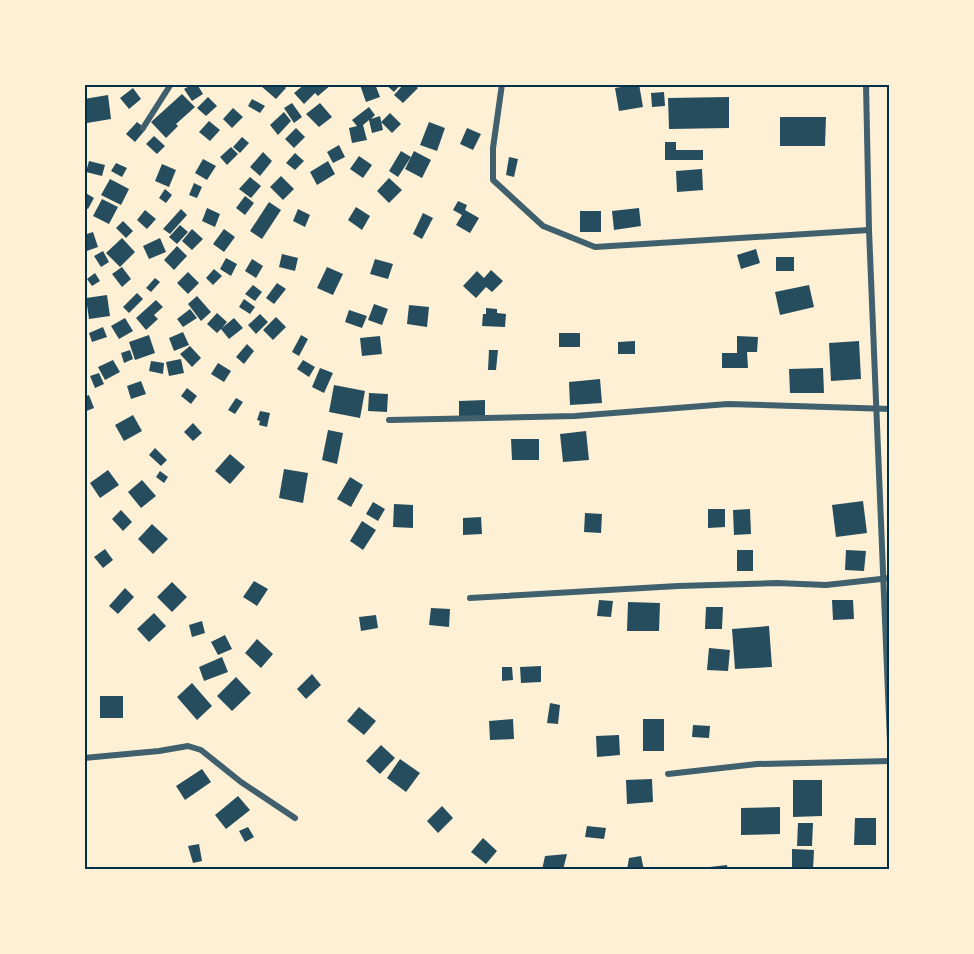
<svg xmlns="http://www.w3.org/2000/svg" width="974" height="954" font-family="'Playfair Display',serif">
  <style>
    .building { fill: #264d5e }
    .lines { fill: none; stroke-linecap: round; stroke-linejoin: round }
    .minor { stroke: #3f606c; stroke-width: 6 }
    .neatline { fill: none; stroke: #003049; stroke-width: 2 }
  </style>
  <rect width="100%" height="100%" fill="#fdf0d5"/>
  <g class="building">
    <polygon points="193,84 197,84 203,94 192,101 184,89"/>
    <polygon points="263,84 283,84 286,88 276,99 261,86"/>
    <polygon points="305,84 310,86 332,84 318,96 315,93 304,104 294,93"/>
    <polygon points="364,84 375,84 380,97 366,102 360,85"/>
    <polygon points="385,84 401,84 394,92"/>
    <polygon points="404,84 413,84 418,88 403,103 394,95"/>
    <polygon points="639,84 643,107 619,111 615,88"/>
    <polygon points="133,88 141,99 129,109 120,98"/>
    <polygon points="664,92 665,106 652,107 651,93"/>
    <polygon points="182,94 195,107 176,124 178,126 166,138 151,122"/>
    <polygon points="108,95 111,119 87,123 84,99"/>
    <polygon points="208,97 217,106 206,116 197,108"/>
    <polygon points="729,97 729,128 669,129 668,98"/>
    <polygon points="252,99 265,106 260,113 248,106"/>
    <polygon points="292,103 302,117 294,123 284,108"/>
    <polygon points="320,103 332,117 319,127 306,114"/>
    <polygon points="369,107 375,115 371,119 380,116 383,130 372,133 369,120 363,125 367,140 352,143 349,128 357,126 352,120"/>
    <polygon points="233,108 243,117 232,128 223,119"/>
    <polygon points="284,112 291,121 278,135 270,125"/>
    <polygon points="390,113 401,124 392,133 381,122"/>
    <polygon points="780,117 826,117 825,146 780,146"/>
    <polygon points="209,121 220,130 210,141 199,132"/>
    <polygon points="137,122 146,129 135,142 126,134"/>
    <polygon points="429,122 445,128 437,151 420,145"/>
    <polygon points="296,128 305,137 294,148 285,139"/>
    <polygon points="467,128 481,134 473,150 460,144"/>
    <polygon points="154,136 165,146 157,154 146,144"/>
    <polygon points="242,137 249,143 240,153 233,147"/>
    <polygon points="665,142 676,142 676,150 703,150 703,160 665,160"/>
    <polygon points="339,145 345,157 333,163 327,152"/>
    <polygon points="231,147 238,154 227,165 220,157"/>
    <polygon points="401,151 411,157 398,177 389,171"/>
    <polygon points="414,151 431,160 422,178 405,169"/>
    <polygon points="263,152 272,161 260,176 250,167"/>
    <polygon points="295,153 304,161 295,170 286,163"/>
    <polygon points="359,156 372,165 363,178 350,169"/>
    <polygon points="509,157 518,159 514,177 506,175"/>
    <polygon points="203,159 216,166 207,180 195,173"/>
    <polygon points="89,161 105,165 102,176 86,172"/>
    <polygon points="328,161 335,174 317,185 310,172"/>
    <polygon points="116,163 127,168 122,177 111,171"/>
    <polygon points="162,164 176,170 169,187 155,181"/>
    <polygon points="702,169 703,190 677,192 676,171"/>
    <polygon points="281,176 294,189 283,200 270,187"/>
    <polygon points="250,177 261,186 251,198 239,189"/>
    <polygon points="389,178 402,190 389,203 377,191"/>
    <polygon points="110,179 129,189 121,205 101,195"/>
    <polygon points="194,183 202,187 197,198 189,195"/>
    <polygon points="165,189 172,195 166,203 159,198"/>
    <polygon points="84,192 94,198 88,209 84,207"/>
    <polygon points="245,196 254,203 245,215 236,208"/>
    <polygon points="102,199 118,207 109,224 93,216"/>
    <polygon points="458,201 467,205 465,210 479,218 470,233 456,225 462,215 453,210"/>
    <polygon points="269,202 281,210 262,239 250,231"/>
    <polygon points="356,207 370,216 362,230 348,220"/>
    <polygon points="207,208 220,214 215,227 202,221"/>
    <polygon points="639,208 641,226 614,230 612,211"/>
    <polygon points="181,209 187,215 170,234 163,229"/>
    <polygon points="298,209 310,215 305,227 293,221"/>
    <polygon points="145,210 156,219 147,229 137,220"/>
    <rect x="580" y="211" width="21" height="21"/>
    <polygon points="423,213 433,218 422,239 413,234"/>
    <polygon points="123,221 133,231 126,238 116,228"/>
    <polygon points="180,225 188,232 177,244 169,237"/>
    <polygon points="192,229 203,239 192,250 182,241"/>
    <polygon points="224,229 235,237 224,252 213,244"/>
    <polygon points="93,232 98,247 84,252 84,235"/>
    <polygon points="122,238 135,252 120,267 106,253"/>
    <polygon points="160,238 166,252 149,259 143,246"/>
    <polygon points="177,246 187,256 174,270 164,260"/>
    <polygon points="756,249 760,263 741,269 737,255"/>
    <polygon points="103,251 109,262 101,267 94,256"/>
    <polygon points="282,254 298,258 295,271 279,267"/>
    <rect x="776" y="257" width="18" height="14"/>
    <polygon points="226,258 237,264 231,276 220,269"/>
    <polygon points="252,259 263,266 256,278 245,271"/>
    <polygon points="375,259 393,264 388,279 370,274"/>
    <polygon points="122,267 131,279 122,287 112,274"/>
    <polygon points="327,267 343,274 333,295 317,288"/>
    <polygon points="214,269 222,276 213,285 206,278"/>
    <polygon points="491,270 503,281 492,292 486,287 476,298 463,286 477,271 484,278"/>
    <polygon points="188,272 199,283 188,294 177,283"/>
    <polygon points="95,273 100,281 92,286 87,279"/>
    <polygon points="155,278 160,282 151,292 146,288"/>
    <polygon points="277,283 286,289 274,304 266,298"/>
    <polygon points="253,285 262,292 255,301 245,294"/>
    <polygon points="809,285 814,307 780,315 775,292"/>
    <polygon points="137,293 143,299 129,313 123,307"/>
    <polygon points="107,295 110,316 89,319 86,298"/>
    <polygon points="197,296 211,312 201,321 188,304"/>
    <polygon points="244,299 255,307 250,314 239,307"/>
    <polygon points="156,300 163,307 154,315 158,319 146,330 136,318"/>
    <polygon points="374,304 388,309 382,325 368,320"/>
    <polygon points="409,305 429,307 427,327 407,324"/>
    <polygon points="486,308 497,309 497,313 506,314 505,327 482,326 483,314 486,314"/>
    <polygon points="190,309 197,318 183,327 177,319"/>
    <polygon points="349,310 367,316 362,328 345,322"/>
    <polygon points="217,313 227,322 222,328 234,318 243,328 229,339 221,329 217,333 207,324"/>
    <polygon points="260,314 268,322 256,334 248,325"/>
    <polygon points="276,317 286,327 273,340 263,330"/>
    <polygon points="125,318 133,331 119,339 111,326"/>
    <polygon points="103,327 107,337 92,342 89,333"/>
    <polygon points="183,332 189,345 174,351 169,338"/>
    <rect x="559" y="333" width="21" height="14"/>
    <polygon points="149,335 155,353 135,360 129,342"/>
    <polygon points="301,335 308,339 299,356 292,352"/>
    <polygon points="380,336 382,354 362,356 360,338"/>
    <polygon points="737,336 758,337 757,352 747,352 748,368 722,368 722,353 737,353"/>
    <polygon points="635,341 635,354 618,354 618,342"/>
    <polygon points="859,341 861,379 831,381 829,343"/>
    <polygon points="247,344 254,351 244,364 236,357"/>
    <polygon points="190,346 201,358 192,367 180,354"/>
    <polygon points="130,350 133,359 124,363 121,353"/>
    <polygon points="489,350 498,350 496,370 488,370"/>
    <polygon points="181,359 184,373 169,376 166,362"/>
    <polygon points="113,360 120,372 105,380 98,367"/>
    <polygon points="303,360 315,367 309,377 297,369"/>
    <polygon points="151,361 164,363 163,374 149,371"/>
    <polygon points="218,363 231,371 224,382 211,374"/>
    <polygon points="320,368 333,373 324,393 312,387"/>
    <polygon points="823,368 824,393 790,393 789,369"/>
    <polygon points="99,373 104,384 95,388 90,376"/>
    <polygon points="600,379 602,403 570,405 569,382"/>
    <polygon points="141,381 146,394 131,399 127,386"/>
    <polygon points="334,385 365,391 360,418 329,412"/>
    <polygon points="187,388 197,396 191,404 181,396"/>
    <polygon points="369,393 388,394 387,412 368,411"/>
    <polygon points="89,395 94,408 84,412 84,397"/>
    <polygon points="236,398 243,402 235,414 228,410"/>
    <polygon points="485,400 485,416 459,416 459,401"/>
    <polygon points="260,411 270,413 267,427 259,425 260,421 257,420"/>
    <polygon points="133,415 142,431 124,441 115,425"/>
    <polygon points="193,423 202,433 193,441 184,432"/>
    <polygon points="328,430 343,433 337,464 322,460"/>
    <polygon points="586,431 589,460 563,462 560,434"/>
    <polygon points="511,439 539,439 539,460 512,460"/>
    <polygon points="155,448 167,460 161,466 149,455"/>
    <polygon points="230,454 245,467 230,484 215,471"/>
    <polygon points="284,469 308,473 303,503 279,498"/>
    <polygon points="108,470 119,485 100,498 90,483"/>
    <polygon points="160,471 168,477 164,483 156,477"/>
    <polygon points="350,477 363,485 351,507 337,499"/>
    <polygon points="142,480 156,496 141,508 128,492"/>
    <polygon points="863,501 867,533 836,537 832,505"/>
    <polygon points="373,502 385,509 378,521 366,514"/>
    <polygon points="394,504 413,505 413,528 393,527"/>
    <polygon points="708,509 725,509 725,527 708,528"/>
    <polygon points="750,509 751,534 734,535 733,510"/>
    <polygon points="121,510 132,522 123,531 112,519"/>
    <polygon points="585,513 602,514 601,533 584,532"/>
    <polygon points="481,517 482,534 463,535 463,518"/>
    <polygon points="362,521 376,530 363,550 350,541"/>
    <polygon points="152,524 168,539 153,554 138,539"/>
    <polygon points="105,549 113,560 103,568 94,557"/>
    <rect x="737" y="550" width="16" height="21"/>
    <polygon points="846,550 866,551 864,571 845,570"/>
    <polygon points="254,581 268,589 257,606 243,597"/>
    <polygon points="172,582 187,597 172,612 157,597"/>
    <polygon points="125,588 134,597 118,614 109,606"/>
    <polygon points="599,600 613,601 611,617 597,616"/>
    <polygon points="832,600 853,600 854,619 833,620"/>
    <polygon points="628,602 660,603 659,631 627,631"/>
    <polygon points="706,607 723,607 722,629 705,629"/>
    <polygon points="431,608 450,609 449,627 429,625"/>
    <polygon points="154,613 166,626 149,642 137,629"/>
    <polygon points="376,615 378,628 361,631 359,617"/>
    <polygon points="202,621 205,633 192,637 189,625"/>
    <polygon points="769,626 772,667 735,669 732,629"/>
    <polygon points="225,635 232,649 218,655 211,642"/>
    <polygon points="257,639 273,654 261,668 245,653"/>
    <polygon points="709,648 730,650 728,671 707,670"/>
    <polygon points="222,657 228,672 204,681 199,667"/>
    <polygon points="541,666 541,682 521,683 520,667"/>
    <polygon points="502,667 512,667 513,680 502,681"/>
    <polygon points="312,674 321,685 306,699 297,689"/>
    <polygon points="236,677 251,693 232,711 217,696"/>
    <polygon points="192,683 212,706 197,720 177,697"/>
    <rect x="100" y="696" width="23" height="22"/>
    <polygon points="550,703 560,705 558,724 547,723"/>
    <polygon points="359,707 376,721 364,735 347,721"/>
    <polygon points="513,719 514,739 490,740 489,721"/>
    <rect x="643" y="719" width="21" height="32"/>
    <polygon points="693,725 710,726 709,738 692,737"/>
    <polygon points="619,735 620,755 597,757 596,736"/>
    <polygon points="381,745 395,758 380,774 366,761"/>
    <polygon points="400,759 420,773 406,792 387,778"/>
    <polygon points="202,769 211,782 185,800 176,786"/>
    <polygon points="652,779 653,802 627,804 626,780"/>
    <polygon points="793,780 822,780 822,816 793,817"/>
    <polygon points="238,796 250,810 226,829 215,815"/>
    <polygon points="442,806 453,818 438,833 427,821"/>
    <polygon points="780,807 780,834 741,835 741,808"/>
    <polygon points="855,818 876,818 876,845 854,845"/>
    <polygon points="798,823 813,823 812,846 797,846"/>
    <polygon points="587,826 606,828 604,839 585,837"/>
    <polygon points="248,827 254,837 245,842 239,831"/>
    <polygon points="483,838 497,851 486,864 471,852"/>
    <polygon points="199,844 202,861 193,863 188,846"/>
    <polygon points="792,849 814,850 813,870 792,869"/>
    <polygon points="567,854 563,870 542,870 545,856"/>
    <polygon points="641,856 644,870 627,870 629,858"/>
    <polygon points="727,865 728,870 701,870 701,868"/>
  </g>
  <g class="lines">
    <g class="minor">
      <polyline points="502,84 493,148 493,180 543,226 595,247 869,230"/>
      <polyline points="866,84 869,230 890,742"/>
      <polyline points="143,128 171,84"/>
      <polyline points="389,420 575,416 728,404 890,409"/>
      <polyline points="470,598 678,586 777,583 826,585 890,578"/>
      <polyline points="84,758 159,751 188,746 201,750 241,782 295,818"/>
      <polyline points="668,774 757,764 890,761"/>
    </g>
  </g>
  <rect width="974" height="954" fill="none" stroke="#fdf0d5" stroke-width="171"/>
  <rect x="86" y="86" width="802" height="782" class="neatline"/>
</svg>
